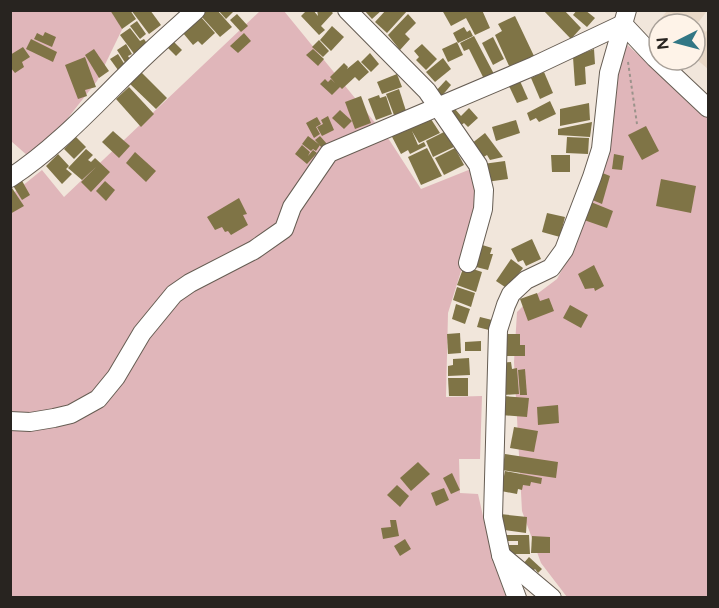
<svg xmlns="http://www.w3.org/2000/svg" width="719" height="608" font-family="Figtree,sans-serif">
  <style>
    .built { fill: #e8d8c7 }
    .green { fill: #e0b6ba }
    .building { fill: #7f7446 }
    .lines { fill: none; stroke-linecap: round; stroke-linejoin: round }
    .minor-casing { stroke: #665d53; stroke-width: 20 }
    .path { stroke: #9b938b; stroke-width: 2; stroke-dasharray: 3 3; stroke-linecap: butt }
    .minor { stroke: #fff; stroke-width: 18 }
  </style>
  <rect width="100%" height="100%" fill="#f1e6db"/>
  <polygon class="built" points="667,11 707,11 697,24 706,32 708,29 708,69 695,58 695,24 659,24 659,27 656,25"/>
  <g class="green">
    <polygon points="10,11 131,11 97,81 60,128 28,156 11,141"/>
    <polygon points="260,11 284,11 390,141 421,189 471,169 476,179 475,226 448,313 446,397 482,396 480,459 459,459 460,493 478,494 493,560 506,597 11,598 11,195 42,170 64,197"/>
    <polygon points="624,42 708,117 708,597 567,597 541,563 522,511 514,362 517,312 529,300 557,279 569,257 614,91"/>
  </g>
  <g class="building">
    <polygon points="110,10 130,10 136,19 122,29"/>
    <polygon points="131,10 150,10 161,25 149,34"/>
    <polygon points="207,10 217,10 232,27 220,37 201,16"/>
    <polygon points="218,10 235,10 226,19"/>
    <polygon points="307,10 313,10 318,16 317,10 330,10 333,13 321,26 325,30 319,35 301,16"/>
    <polygon points="364,10 382,10 372,19"/>
    <polygon points="386,10 408,10 387,33 375,22"/>
    <polygon points="442,10 482,10 490,28 475,35 466,18 451,26"/>
    <polygon points="543,10 564,10 581,28 571,39"/>
    <polygon points="577,10 585,10 595,18 587,27 573,15"/>
    <polygon points="237,14 248,26 241,32 230,20"/>
    <polygon points="408,14 416,23 405,34 410,39 400,50 388,35"/>
    <polygon points="515,16 534,56 510,68 495,35 502,31 498,24"/>
    <polygon points="201,17 215,33 202,45 198,41 193,45 183,33"/>
    <polygon points="137,21 146,34 140,39 130,26"/>
    <polygon points="332,26 344,37 331,51 320,40"/>
    <polygon points="464,27 467,32 470,30 473,36 458,43 453,33"/>
    <polygon points="130,28 140,41 144,39 148,45 135,55 120,35"/>
    <polygon points="45,32 56,37 52,47 34,39 37,33 43,36"/>
    <polygon points="244,33 251,41 238,53 230,46"/>
    <polygon points="474,36 494,74 484,79 469,49 464,51 460,43"/>
    <polygon points="493,37 504,59 493,65 482,43"/>
    <polygon points="31,39 57,52 53,62 26,49"/>
    <polygon points="319,40 329,51 323,57 312,47"/>
    <polygon points="173,41 182,50 176,56 167,47"/>
    <polygon points="457,42 463,55 448,62 442,49"/>
    <polygon points="126,44 132,54 128,56 131,61 126,64 117,50"/>
    <polygon points="422,44 437,59 426,70 416,60 419,57 414,51"/>
    <polygon points="23,47 30,57 22,62 24,67 15,73 10,67 10,55"/>
    <polygon points="94,49 109,71 99,78 85,55"/>
    <polygon points="313,49 324,59 318,66 306,55"/>
    <polygon points="594,49 595,64 585,67 586,84 575,86 573,57"/>
    <polygon points="370,53 379,64 371,72 361,62"/>
    <polygon points="118,54 125,65 118,70 110,59"/>
    <polygon points="85,57 96,87 85,90 87,96 78,99 65,65"/>
    <polygon points="443,58 451,69 435,82 426,72"/>
    <polygon points="358,60 369,72 359,81 355,77 342,89 340,87 332,95 320,84 325,79 328,82 331,79 335,83 330,77 344,63 348,67 347,69"/>
    <polygon points="141,72 167,98 156,109 130,84"/>
    <polygon points="544,72 553,93 540,99 531,78"/>
    <polygon points="397,74 402,87 382,94 377,82"/>
    <polygon points="446,80 451,85 441,97 435,92"/>
    <polygon points="520,81 528,99 517,103 509,86"/>
    <polygon points="129,87 154,114 141,127 116,99"/>
    <polygon points="399,89 406,111 394,115 386,94"/>
    <polygon points="379,95 380,98 386,96 392,114 376,120 368,99"/>
    <polygon points="361,96 371,123 355,129 345,102"/>
    <polygon points="550,101 556,114 539,122 536,118 530,121 527,113"/>
    <polygon points="589,103 590,120 560,126 560,109"/>
    <polygon points="469,108 478,118 468,127 464,123 460,126 449,114 455,109 461,116"/>
    <polygon points="340,110 352,121 344,129 332,118"/>
    <polygon points="328,116 334,130 322,136 317,127 323,124 321,120"/>
    <polygon points="429,116 440,133 419,143 412,131 418,145 424,142 426,146 410,154 408,150 401,154 390,133"/>
    <polygon points="317,117 321,124 316,127 320,134 314,138 306,123"/>
    <polygon points="516,120 520,133 496,141 492,127"/>
    <polygon points="592,122 590,137 558,135 558,129"/>
    <polygon points="646,126 659,151 642,160 628,135"/>
    <polygon points="113,131 130,146 119,158 102,142"/>
    <polygon points="444,132 454,147 433,157 426,141"/>
    <polygon points="485,133 503,157 490,160 487,155 482,158 471,144"/>
    <polygon points="308,136 320,145 316,151 313,149 311,151 302,144"/>
    <polygon points="320,136 327,144 322,148 315,140"/>
    <polygon points="76,137 86,147 74,159 64,149"/>
    <polygon points="567,137 589,138 588,154 566,153"/>
    <polygon points="302,145 310,152 308,156 313,150 317,153 307,164 295,154"/>
    <polygon points="427,148 442,176 421,185 408,157"/>
    <polygon points="455,148 464,165 444,175 435,158"/>
    <polygon points="86,149 93,155 88,160 91,162 95,158 110,172 91,192 81,182 96,167 82,180 68,168"/>
    <polygon points="135,152 156,171 146,182 126,163"/>
    <polygon points="58,154 69,166 66,169 72,174 62,184 46,166"/>
    <polygon points="614,154 624,156 622,170 612,169"/>
    <polygon points="551,155 570,155 570,172 552,172"/>
    <polygon points="505,161 508,179 486,182 483,164"/>
    <polygon points="600,172 610,176 602,204 590,199"/>
    <polygon points="21,179 30,195 22,200 12,184"/>
    <polygon points="661,179 696,186 691,213 656,206"/>
    <polygon points="105,181 115,190 106,201 96,191"/>
    <polygon points="10,185 24,206 10,214"/>
    <polygon points="239,198 247,214 243,215 248,225 231,235 228,231 225,232 222,227 215,230 207,217"/>
    <polygon points="591,202 613,211 607,228 584,220"/>
    <polygon points="547,213 565,217 560,237 542,232"/>
    <polygon points="532,239 541,259 526,266 523,260 518,262 511,249"/>
    <polygon points="479,244 492,248 490,254 493,254 488,270 472,266"/>
    <polygon points="511,259 523,268 508,289 496,281"/>
    <polygon points="594,265 604,286 595,291 594,288 585,289 578,274"/>
    <polygon points="464,266 482,272 476,292 457,285"/>
    <polygon points="457,287 475,293 471,307 453,300"/>
    <polygon points="537,293 540,301 549,298 554,311 528,321 520,299"/>
    <polygon points="456,304 470,309 465,324 452,319"/>
    <polygon points="570,305 588,315 581,328 563,318"/>
    <polygon points="480,317 492,320 489,330 477,327"/>
    <polygon points="460,333 461,353 448,354 447,334"/>
    <polygon points="505,334 520,334 520,345 525,345 525,356 505,356"/>
    <polygon points="481,341 481,351 465,351 465,342"/>
    <polygon points="469,358 470,375 448,376 448,366 453,365 453,359"/>
    <polygon points="511,362 512,369 517,368 519,394 504,395 501,363"/>
    <polygon points="525,369 527,395 520,395 518,370"/>
    <polygon points="448,378 468,378 468,396 449,396"/>
    <polygon points="503,396 529,398 527,417 501,415"/>
    <polygon points="558,405 559,423 538,425 537,407"/>
    <polygon points="514,427 538,431 534,452 510,448"/>
    <polygon points="505,454 558,462 556,478 502,470"/>
    <polygon points="418,462 430,474 411,491 400,478"/>
    <polygon points="505,471 542,478 541,484 531,482 530,486 523,485 522,490 518,489 517,494 501,491"/>
    <polygon points="452,473 460,490 451,494 443,478"/>
    <polygon points="397,485 409,496 400,507 387,495"/>
    <polygon points="444,488 449,500 436,506 431,493"/>
    <polygon points="500,514 527,517 526,533 504,530"/>
    <polygon points="390,520 396,520 399,536 383,539 381,528 391,527"/>
    <polygon points="506,535 529,535 530,554 506,554 505,545 518,545 518,541 506,541"/>
    <polygon points="532,536 550,537 550,553 531,553"/>
    <polygon points="405,539 411,549 400,556 394,546"/>
    <polygon points="529,557 542,569 538,573 535,569 532,572 523,564"/>
  </g>
  <g class="lines">
    <defs>
      <g id="minor">
        <polyline points="347,10 427,91 478,165 484,190 483,209 468,263"/>
        <polyline points="623,24 655,58 708,108"/>
        <path d="M10 178C57 147 94 106 134 67 154 47 175 29 196 10"/>
        <polyline points="10,421 30,422 54,418 71,414 98,399 116,377 142,333 174,294 190,283 254,250 284,229 292,207 329,153 534,66 623,24"/>
        <polyline points="501,555 552,598"/>
        <polyline points="517,598 501,555 493,517 498,330 506,305 511,294 526,280 551,268 564,250 592,177 601,149 609,73 627,10"/>
      </g>
    </defs>
    <use href="#minor" class="minor-casing"/>
    <polyline class="path" points="628,62 637,124"/>
    <use href="#minor" class="minor"/>
  </g>
  <rect width="719" height="608" fill="none" stroke="#282420" stroke-width="24"/>
  <g transform="translate(677 42) rotate(264)"><circle r="28" fill="#fef3e8" stroke="#a8a098" stroke-width="1.5"/>
  <path d="M0-4.5L10 22L0 15L-10 22Z" fill="#327785"/>
  <text y="-9" font-size="16" font-weight="bold" text-anchor="middle" fill="#282420">N</text>
  </g>
</svg>
